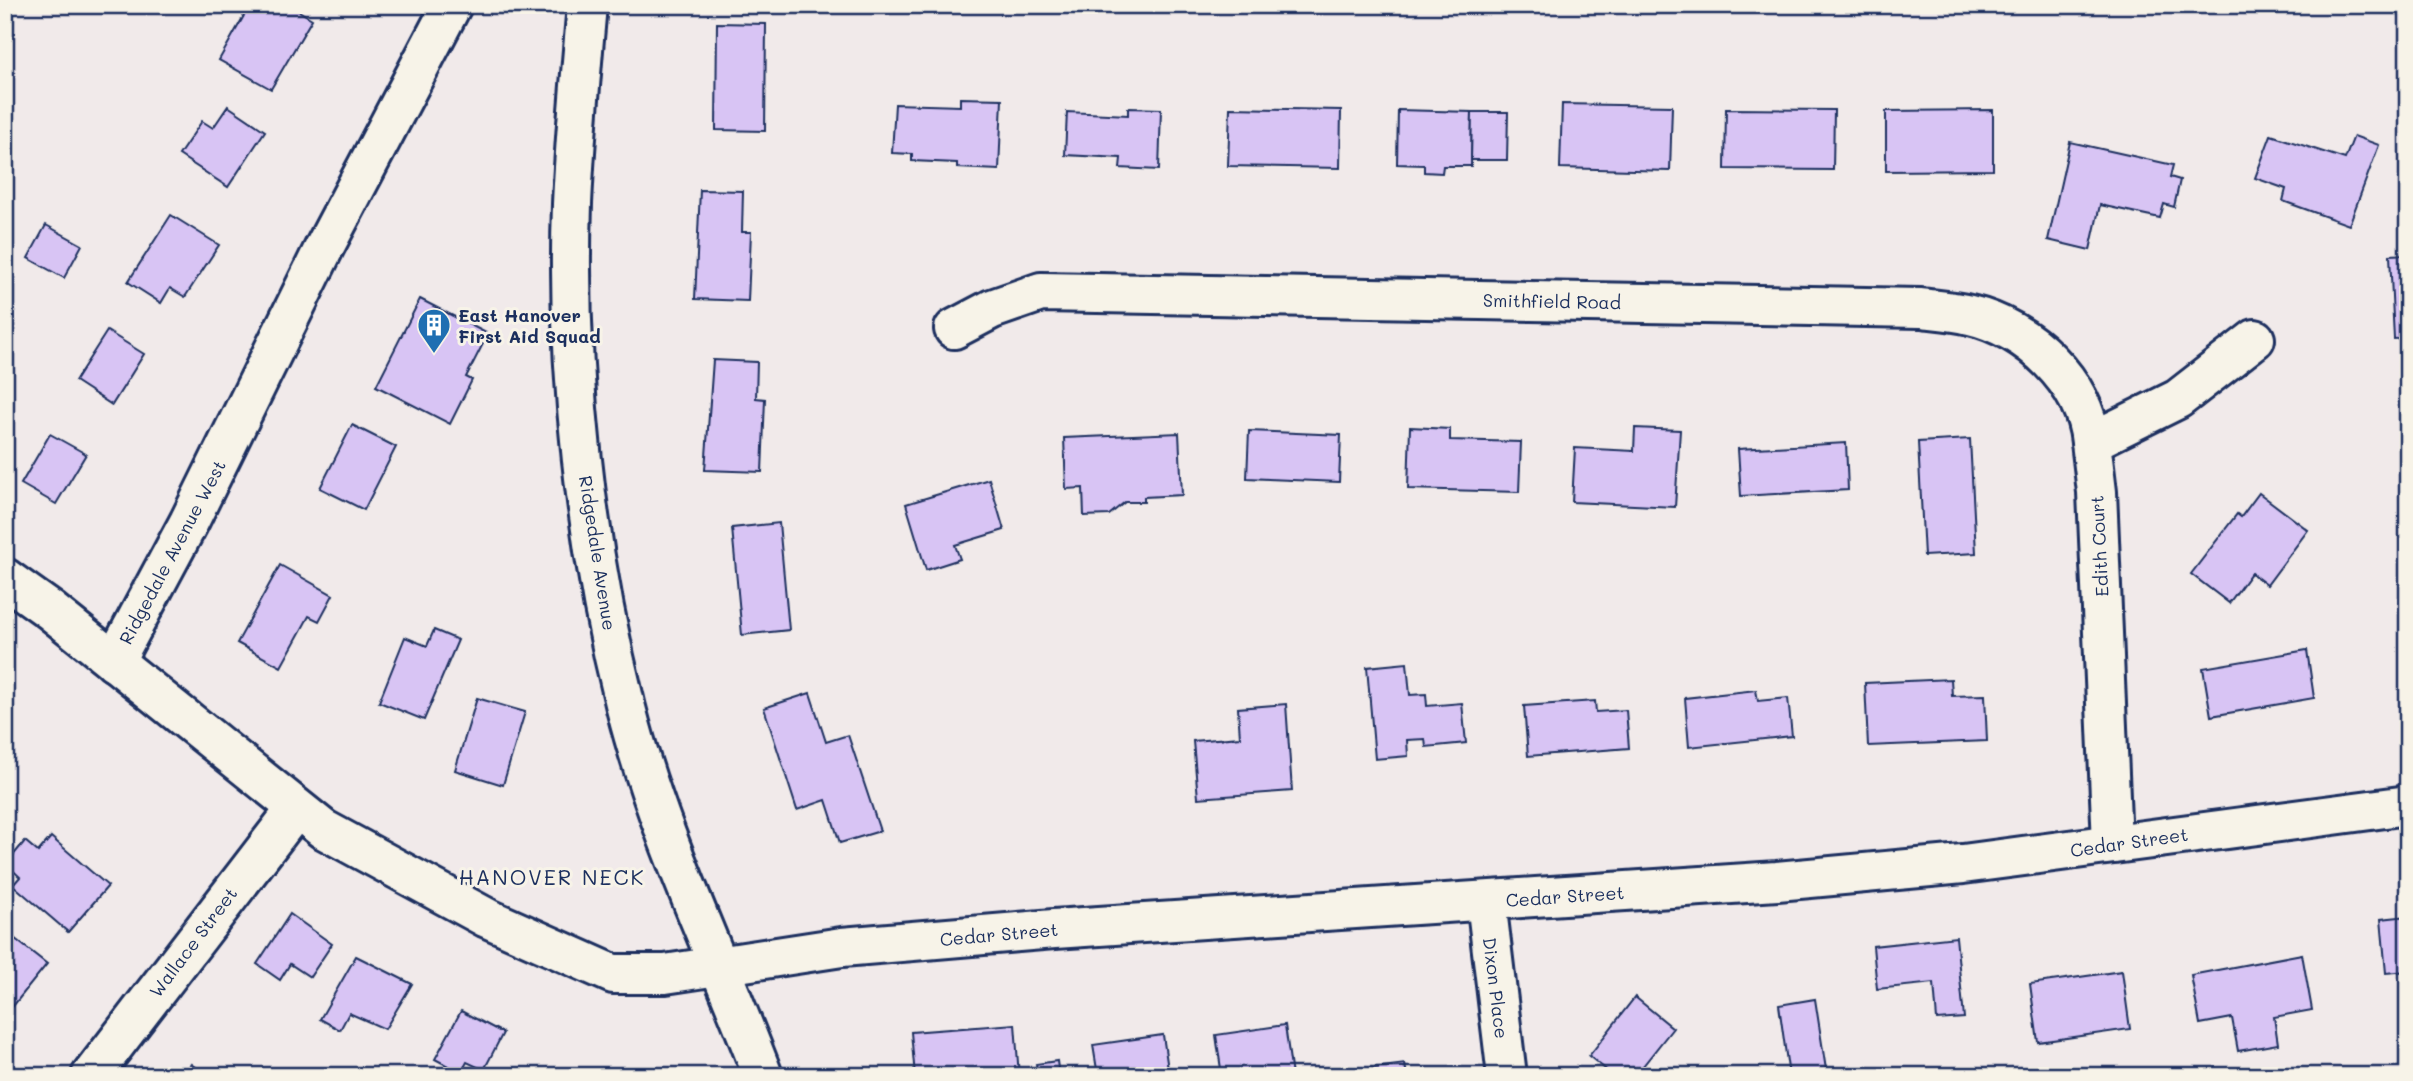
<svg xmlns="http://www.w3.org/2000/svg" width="2413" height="1081" font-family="Mali,sans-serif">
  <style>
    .building { fill: #d8c4f4; stroke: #1b2f5e; stroke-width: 2 }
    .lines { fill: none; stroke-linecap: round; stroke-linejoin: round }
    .minor-casing { stroke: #1b2f5e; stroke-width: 44 }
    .major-casing { stroke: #1b2f5e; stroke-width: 44 }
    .minor { stroke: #f7f3e8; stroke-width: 38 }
    .major { stroke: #f7f3e8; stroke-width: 38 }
    .labels { text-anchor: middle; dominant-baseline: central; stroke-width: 6; stroke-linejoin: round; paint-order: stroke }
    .street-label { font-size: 18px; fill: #1b2f5e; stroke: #f7f3e8 }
    .poi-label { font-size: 18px; font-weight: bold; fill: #1b2f5e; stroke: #f7f3e8; text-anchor: start }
    .quarter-label { font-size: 21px; letter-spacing: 2px; fill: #1b2f5e; stroke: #f7f3e8 }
  </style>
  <rect width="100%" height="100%" fill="#f1eaea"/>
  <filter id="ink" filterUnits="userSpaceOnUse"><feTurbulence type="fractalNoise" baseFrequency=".0143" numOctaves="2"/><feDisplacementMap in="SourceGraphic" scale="14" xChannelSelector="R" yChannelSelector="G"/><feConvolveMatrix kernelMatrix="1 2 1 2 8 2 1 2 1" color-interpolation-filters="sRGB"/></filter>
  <g filter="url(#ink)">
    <g class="building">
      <polygon points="250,5 289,5 312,19 271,89 219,60"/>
      <polygon points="1351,5 1387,5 1386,10"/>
      <polygon points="717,23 766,24 765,131 716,130"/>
      <polygon points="960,98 1002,99 999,170 957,168 957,163 912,161 912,154 892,153 895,104 960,106"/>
      <polygon points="1562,104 1672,106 1670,171 1560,168"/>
      <polygon points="228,106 265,131 228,187 179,155 202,121 213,128"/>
      <polygon points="1128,108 1161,109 1159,170 1120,168 1121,158 1065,155 1067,112 1128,115"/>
      <polygon points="1230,108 1341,110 1340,168 1228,166"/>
      <polygon points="1726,109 1834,110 1833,170 1725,169"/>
      <polygon points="1398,110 1472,112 1471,166 1443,166 1442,173 1424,172 1424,165 1397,164"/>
      <polygon points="1993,110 1993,170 1886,171 1886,111"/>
      <polygon points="1472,112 1508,112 1507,160 1471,160"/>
      <polygon points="2271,135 2345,159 2354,136 2379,145 2349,225 2283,201 2286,189 2255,178"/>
      <polygon points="2070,142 2173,165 2170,177 2180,180 2174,207 2164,204 2160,218 2100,205 2090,250 2048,240"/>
      <polygon points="700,190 743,191 742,232 751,232 748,301 695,299"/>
      <polygon points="171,215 219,245 185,297 170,288 161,303 128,282"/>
      <polygon points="46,225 82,245 64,278 28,258"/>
      <polygon points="2408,254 2408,338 2394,339 2390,255"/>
      <polygon points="420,299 488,334 466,377 472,380 450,424 376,386"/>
      <polygon points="107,331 144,354 112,405 75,381"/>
      <polygon points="713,360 757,362 756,398 765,399 762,472 705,470"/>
      <polygon points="352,425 396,447 364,510 320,488"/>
      <polygon points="1410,427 1450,429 1450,440 1521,442 1519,492 1408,489"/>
      <polygon points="1635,428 1680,430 1675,507 1572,502 1575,448 1634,451"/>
      <polygon points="1249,431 1341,435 1339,482 1247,478"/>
      <polygon points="1179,433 1182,495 1144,497 1144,502 1125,502 1109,515 1084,516 1083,488 1066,489 1064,438"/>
      <polygon points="50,434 86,454 56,504 21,484"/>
      <polygon points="1970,439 1976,553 1924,556 1918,442"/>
      <polygon points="1846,443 1848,490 1741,496 1738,449"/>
      <polygon points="989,479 1004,530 955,545 960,559 926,570 906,504"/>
      <polygon points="2259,493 2308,530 2267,585 2251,573 2229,603 2191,574 2237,514 2241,517"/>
      <polygon points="779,523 789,630 742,635 732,528"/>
      <polygon points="280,565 333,595 319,621 309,616 281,667 237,643"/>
      <polygon points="434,630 458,640 424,720 379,702 405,637 427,646"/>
      <polygon points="2307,650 2314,698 2211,716 2203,668"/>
      <polygon points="1407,663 1410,695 1426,694 1427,706 1462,703 1466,743 1426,747 1425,739 1407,740 1408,756 1375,759 1367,667"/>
      <polygon points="1951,679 1952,696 1985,695 1987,741 1868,746 1865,683"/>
      <polygon points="1756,690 1758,701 1788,698 1792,736 1689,747 1685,698"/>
      <polygon points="810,693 826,742 848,735 880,831 840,843 826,800 797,810 764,708"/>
      <polygon points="477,698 525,712 503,785 455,770"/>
      <polygon points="1595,701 1596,712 1626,710 1629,748 1528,756 1524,706"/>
      <polygon points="1286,704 1292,791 1198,798 1193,741 1240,737 1238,708"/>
      <polygon points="51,837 108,886 68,932 13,885 20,877 6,864 25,841 38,852"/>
      <polygon points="290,914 332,944 310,977 290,964 280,980 257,964"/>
      <polygon points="2408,916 2408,971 2386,973 2381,919"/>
      <polygon points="5,931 47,964 9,1011 5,1008"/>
      <polygon points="1956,937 1964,1018 1937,1020 1934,983 1877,989 1873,946"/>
      <polygon points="2302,954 2312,1010 2274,1017 2278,1044 2238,1051 2232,1018 2200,1024 2191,975"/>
      <polygon points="356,956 412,984 385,1029 349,1013 340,1030 320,1019"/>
      <polygon points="2122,971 2130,1029 2038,1042 2030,984"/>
      <polygon points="1635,997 1673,1028 1635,1076 1614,1076 1589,1056"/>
      <polygon points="1815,999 1827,1076 1789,1076 1779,1005"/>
      <polygon points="461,1011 503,1033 484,1070 467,1062 461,1073 435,1059"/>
      <polygon points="1015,1024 1019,1076 915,1076 911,1032"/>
      <polygon points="1285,1025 1292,1076 1222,1076 1216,1035"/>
      <polygon points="1163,1035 1169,1076 1098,1076 1093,1045"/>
      <polygon points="1057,1061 1059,1076 1038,1076 1036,1064"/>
      <polygon points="191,1064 207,1076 182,1076"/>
      <polygon points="1405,1064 1407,1076 1359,1076 1358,1070"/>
    </g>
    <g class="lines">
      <defs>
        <g id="minor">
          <path d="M954 329 992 309 1041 292 1921 308C1937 310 1954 311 1970 315 2028 328 2085 382 2091 442"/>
          <polyline points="5,578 50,610 323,829 487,918 613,974 665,974 842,947 1054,929 1777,881 1963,864 2408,805"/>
          <polyline points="114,662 189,522 325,246 452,5"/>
          <polyline points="2112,844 2097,492 2091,442 2178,399 2255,339"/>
          <polyline points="1486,901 1507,1076"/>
          <polyline points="91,1076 296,809"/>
        </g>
        <path id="major" d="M587 5C581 71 575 138 572 204 566 369 586 548 626 708 658 835 717 954 763 1076"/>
      </defs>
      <use href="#minor" class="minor-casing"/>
      <use href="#major" class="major-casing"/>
      <use href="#minor" class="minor"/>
      <use href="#major" class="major"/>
    </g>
  </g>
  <defs>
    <symbol id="building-pin" viewBox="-11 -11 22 30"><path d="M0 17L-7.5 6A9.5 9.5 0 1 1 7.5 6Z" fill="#1f6fb2" stroke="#f7f3e8"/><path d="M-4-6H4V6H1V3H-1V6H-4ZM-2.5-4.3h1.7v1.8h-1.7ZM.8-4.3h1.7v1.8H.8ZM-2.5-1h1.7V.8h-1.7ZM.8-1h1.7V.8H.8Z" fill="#fff"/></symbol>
  </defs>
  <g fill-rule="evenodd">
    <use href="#building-pin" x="415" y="306" width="38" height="52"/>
  </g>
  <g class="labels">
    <g class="street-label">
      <text transform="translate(1552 301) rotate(1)">Smithfield Road</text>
      <text transform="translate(2099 546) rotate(-93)">Edith Court</text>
      <text transform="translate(172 552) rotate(-62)">Ridgedale Avenue West</text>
      <text transform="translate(598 553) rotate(81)">Ridgedale Avenue</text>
      <text transform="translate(2129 842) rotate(-8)">Cedar Street</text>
      <text transform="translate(1565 896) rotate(-4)">Cedar Street</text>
      <text transform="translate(999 934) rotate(-5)">Cedar Street</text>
      <text transform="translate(193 942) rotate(-53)">Wallace Street</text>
      <text transform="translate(1496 988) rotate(83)">Dixon Place</text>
    </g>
    <g class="poi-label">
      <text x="458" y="315">East Hanover<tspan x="458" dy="21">First Aid Squad</tspan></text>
    </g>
    <g class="quarter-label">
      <text x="552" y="876">HANOVER NECK</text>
    </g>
  </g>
  <rect width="2413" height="1081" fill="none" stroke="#f7f3e8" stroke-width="28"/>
  <rect x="14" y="14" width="2385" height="1053" fill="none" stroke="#1b2f5e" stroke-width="2.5" filter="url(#ink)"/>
</svg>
